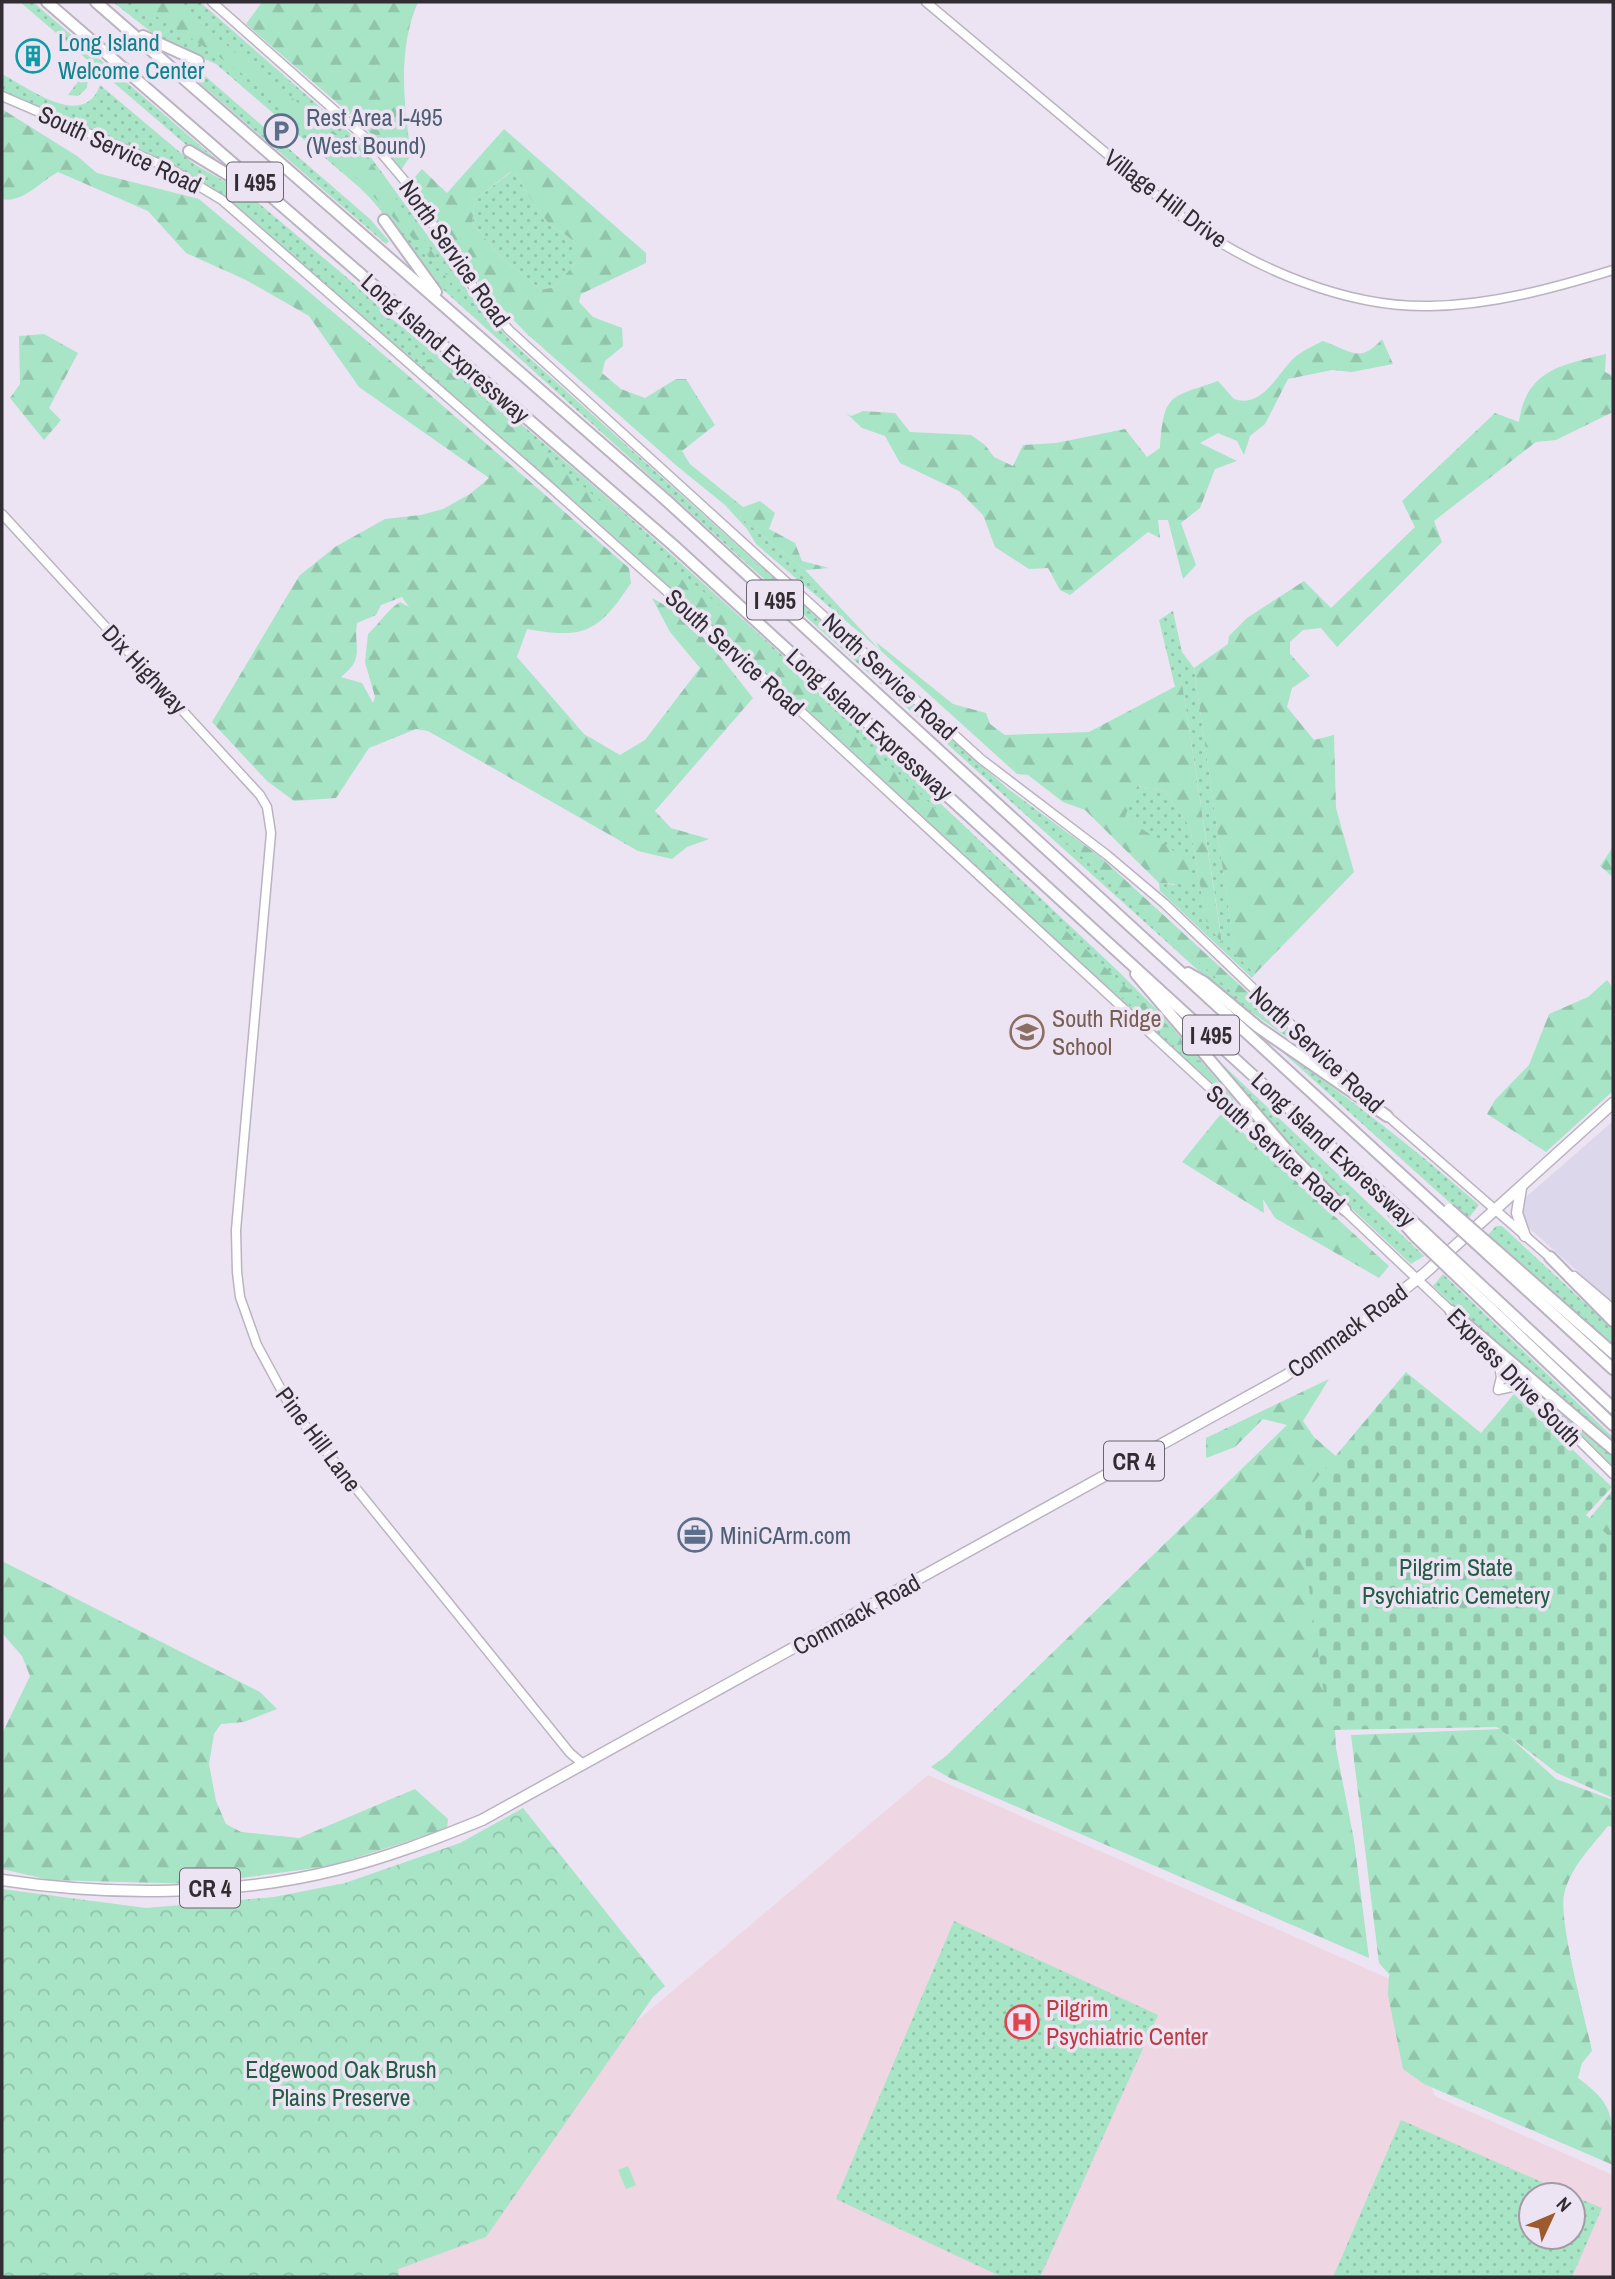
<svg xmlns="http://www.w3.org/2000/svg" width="1615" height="2279" font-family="'Archivo Narrow',sans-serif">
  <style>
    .commercial { fill: #ddd7eb }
    .medical { fill: #eed6e2; fill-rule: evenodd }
    .grass { fill: url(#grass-dots) }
    .forest { fill: url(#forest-firs); fill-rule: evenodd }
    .cemetery { fill: url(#cemetery-stones) }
    .park { fill: url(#park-crowns) }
    .garden { fill: #a8e4c6 }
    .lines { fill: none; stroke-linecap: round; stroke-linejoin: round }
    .secondary-casing { stroke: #bbb3c2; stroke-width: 11 }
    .primary-casing { stroke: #bbb3c2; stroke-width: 13 }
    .highway-casing { stroke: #bbb3c2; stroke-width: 14 }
    .secondary { stroke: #fff; stroke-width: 8 }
    .primary { stroke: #fff; stroke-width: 10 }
    .highway { stroke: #fff; stroke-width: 10 }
    .highway-bridge-casing { stroke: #bbb3c2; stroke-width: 14; stroke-linecap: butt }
    .highway-bridge { stroke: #fff; stroke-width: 10 }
    .labels { text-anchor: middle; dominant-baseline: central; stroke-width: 7; stroke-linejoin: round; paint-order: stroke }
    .shield { fill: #ede4f3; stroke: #69646d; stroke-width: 2 }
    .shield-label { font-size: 23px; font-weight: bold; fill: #312d33 }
    .culture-label { font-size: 24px; fill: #0d838f; stroke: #ede4f3; text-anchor: start }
    .service-label { font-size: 24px; fill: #4e5e75; stroke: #ede4f3; text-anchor: start }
    .street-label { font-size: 24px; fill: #312d33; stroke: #ede4f3 }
    .education-label { font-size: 24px; fill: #785e54; stroke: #ede4f3; text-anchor: start }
    .park-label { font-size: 24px; fill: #215c43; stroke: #ede4f3 }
    .health-label { font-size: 24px; fill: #be3a42; stroke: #ede4f3; text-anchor: start }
  </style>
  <defs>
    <pattern id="grass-dots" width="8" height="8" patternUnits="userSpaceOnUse" patternTransform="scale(1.75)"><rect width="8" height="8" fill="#a8e4c6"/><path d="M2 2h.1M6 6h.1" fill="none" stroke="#91c4ab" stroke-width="1.8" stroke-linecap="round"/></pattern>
    <pattern id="forest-firs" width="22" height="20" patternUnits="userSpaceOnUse" patternTransform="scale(1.75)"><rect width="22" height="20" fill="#a8e4c6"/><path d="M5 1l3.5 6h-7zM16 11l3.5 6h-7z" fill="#91c4ab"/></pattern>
    <pattern id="cemetery-stones" width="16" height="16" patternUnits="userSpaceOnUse" patternTransform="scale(1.75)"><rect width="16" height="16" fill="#a8e4c6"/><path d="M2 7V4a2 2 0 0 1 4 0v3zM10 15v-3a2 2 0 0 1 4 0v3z" fill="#91c4ab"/></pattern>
    <pattern id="park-crowns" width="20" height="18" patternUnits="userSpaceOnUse" patternTransform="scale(1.75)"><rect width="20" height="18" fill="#a8e4c6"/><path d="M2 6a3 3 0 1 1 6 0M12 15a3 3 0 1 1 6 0" fill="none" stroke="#91c4ab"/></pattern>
  </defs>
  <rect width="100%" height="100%" fill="#ede4f3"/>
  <polygon class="commercial" points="1613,1121 1613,1303 1510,1211"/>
  <path class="medical" d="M928 1775 1392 1980 1435 2096 1613 2175V2277H390L384 2254 586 2064ZM1531 2195H1573V2237H1531Z"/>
  <g class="grass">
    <polygon points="20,2 33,2 223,165 220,167 191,149"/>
    <path d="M113 2H200L359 141 478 305 514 344 1007 788 1099 856 1329 1067 1220 990 438 285C409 255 390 216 360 188L216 64 160 39Z"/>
    <polygon points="176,57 197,69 370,219 389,241 386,244 195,79 198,75"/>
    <polygon points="69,62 74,62 89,78 86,89 78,96 68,95 80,79 69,69"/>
    <path d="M2 74C29 88 84 131 100 85L194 164 250 196 364 292 387 315C644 516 878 746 1116 969L1159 1012 1247 1115 792 698 472 412 211 187 138 150 2 92Z"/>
    <path d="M511 172 517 175C520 184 546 223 553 227 562 233 569 236 576 244V263L554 287 541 290 500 256 472 223 475 200Z"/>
    <polygon points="724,504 805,570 881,651 756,544 747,529"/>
    <polygon points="1173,611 1182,652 1194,668 1235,953 1255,974 1252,978 1160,891 1159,883 1175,885 1124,817 1137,786 1165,791 1190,827 1207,924 1222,941 1182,683 1175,687 1159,620"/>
    <path d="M1278 1048C1349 1098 1413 1147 1479 1205L1468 1219Z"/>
    <polygon points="1219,1061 1424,1256 1411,1264 1302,1162 1221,1067"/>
    <polygon points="1496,1226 1502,1226 1613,1329 1613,1346 1487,1236"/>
    <polygon points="1443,1274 1613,1437 1613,1445 1500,1349 1433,1286"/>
    <polygon points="1556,1410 1613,1457 1613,1467 1565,1425 1555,1412"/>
    <polygon points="954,1921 1158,2015 1040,2277 1002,2277 836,2199"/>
    <polygon points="1401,2120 1571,2195 1531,2195 1531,2237 1573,2237 1573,2196 1602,2208 1572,2277 1333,2277"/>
  </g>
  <g class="forest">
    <path d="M135 2H178L208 30 370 161 463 297C396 216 322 139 241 73 207 46 170 27 135 2Z"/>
    <path d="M262 2H418C397 50 404 105 411 155L401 170 364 126 246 24Z"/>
    <path d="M2 109 77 156 97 173 199 199 404 372 629 568 631 583C598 633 584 639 527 629L517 657 584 734 620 755 645 740 700 668 670 632 652 598C694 619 725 662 753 698L655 811 671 828 709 839 687 847 672 859 638 851 428 731 416 729 369 748 336 798 294 801 267 781 212 722 299 576 335 547 385 519 421 515 443 509 470 494 489 478 359 387 309 316 246 280 186 253 148 211 58 172C41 181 22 204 2 199ZM402 597 409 607 400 602C386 611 380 623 368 634L365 662 375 697 373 703 362 683 341 677C366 657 353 648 357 623L376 615 381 605Z"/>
    <path d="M504 129 646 253V263L581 294 579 302 593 317 622 328 623 346 605 361 602 373 621 389 645 398 676 379H686L715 425 682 451 690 464 743 507 760 501 775 513 769 529 795 543 802 561 829 568 805 570 677 466 526 333 482 287 419 196 415 177 422 169 447 193ZM510 172 517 175C520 184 546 223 553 227 562 233 569 236 576 244V263L554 287 541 290 500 256 472 223 475 200Z"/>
    <polygon points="44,334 78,353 49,408 61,420 44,440 10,398 20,384 19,336"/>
    <path d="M1382 339 1393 364 1352 372 1332 370 1288 379 1265 424 1250 436 1244 455 1237 441 1218 433 1200 443 1237 461 1215 469 1200 508 1181 523 1196 565 1183 579 1168 520H1158L1160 538 1148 532 1070 595 1060 590 1048 568 1029 569 995 547 983 515 959 491 900 463 885 436 862 428 846 413 851 416 863 411 895 413 910 432 971 435 985 445 994 457 1013 466 1023 445 1056 443 1125 429 1147 457 1160 448C1164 393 1169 398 1218 381L1234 399C1262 409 1278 373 1294 358 1303 350 1313 346 1323 341 1351 351 1360 364 1382 339Z"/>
    <path d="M1606 354 1605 372 1613 376V412L1556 440 1536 442 1434 521 1442 542 1337 647 1321 628 1303 630 1290 642V654L1310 676 1292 688 1287 707 1314 740 1334 735 1336 808 1354 872 1255 974 1235 954 1194 668 1228 644 1229 636 1247 618 1304 581 1331 608 1415 527 1402 501 1495 413 1519 422C1526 370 1561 365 1606 354Z"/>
    <polygon points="423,358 433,361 470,387 722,608 1174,1032 1216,1082 417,359"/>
    <polygon points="876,642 953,704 986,713 990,724 1005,735 1089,732 1182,683 1222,943 1207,925 1190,827 1165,791 1137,786 1125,817 1181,856 1189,865 1191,885 1159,883 1085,810 1063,802 1028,775 1017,774 881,651"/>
    <polygon points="1072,836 1099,856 1329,1067 1234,994 1060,837"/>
    <polygon points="1613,847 1613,877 1600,866"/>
    <polygon points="1607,980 1613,988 1613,1091 1546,1152 1487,1114 1495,1100 1529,1065 1549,1014 1588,997"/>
    <polygon points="1220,1115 1225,1116 1389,1266 1379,1278 1275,1218 1263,1199 1264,1213 1182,1162"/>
    <polygon points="1329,1379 1303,1421 1314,1437 1371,1487 1330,1643 1336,1748 1354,1840 1369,1958 950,1778 931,1767 946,1756 1287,1425 1263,1419 1235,1447 1206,1458 1206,1438"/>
    <polygon points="1613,1490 1613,1545 1588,1520"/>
    <polygon points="2,1561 260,1692 277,1709 244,1722 221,1724 214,1734 209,1764 216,1801 226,1824 241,1832 299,1838 415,1789 448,1819 447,1829 330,1866 198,1884 50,1880 2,1869 2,1734 30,1676 22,1656 2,1633"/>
    <path d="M1501 1729 1556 1779 1613 1800V1827L1608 1826C1592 1846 1569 1869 1564 1895 1559 1924 1585 2017 1592 2051L1582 2063 1578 2078C1615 2105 1613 2117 1613 2165L1424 2084 1403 2069 1388 1995 1389 1974 1379 1963 1351 1735Z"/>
  </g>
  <polygon class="cemetery" points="1406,1372 1481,1433 1514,1394 1612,1487 1586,1515 1613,1540 1613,1798 1557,1773 1497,1727 1329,1730 1297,1502"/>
  <polygon class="park" points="523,1808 665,1986 653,1997 486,2237 398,2269 399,2277 2,2277 2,1889 146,1908 274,1897 345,1883 460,1843"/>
  <polygon class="garden" points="628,2166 636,2185 626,2189 618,2170"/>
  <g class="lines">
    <defs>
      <g id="secondary">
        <polyline points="212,2 376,147 404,180 474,288 509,330 981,759 1107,855 1165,904 1371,1101"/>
        <path d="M926 2 1187 221C1254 268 1346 308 1430 306 1493 305 1554 288 1613 270"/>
        <polyline points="2,96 169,168 222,200 548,485 795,706 1315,1185"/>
        <polyline points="2,514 260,795 267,807 271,833 236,1230 237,1272 240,1297 257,1345 291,1408 570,1753 583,1764"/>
        <polyline points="1383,1112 1553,1260"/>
        <polyline points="1341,1207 1453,1313"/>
        <polyline points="1574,1276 1613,1309"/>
        <polyline points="1471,1333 1613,1474"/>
        <polyline points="1499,1365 1501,1377 1498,1390 1512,1387 1525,1389"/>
      </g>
      <g id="primary">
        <polyline points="1521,1188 1517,1213 1525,1236"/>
        <path d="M2 1880C107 1896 233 1896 336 1870 386 1858 435 1839 482 1820L1285 1376 1352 1330 1425 1273 1613 1103"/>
      </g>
      <g id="highway">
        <polyline points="47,2 673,545 1423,1231"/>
        <polyline points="96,2 666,500 1442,1212"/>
        <polyline points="143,36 198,61"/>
        <polyline points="189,151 258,193"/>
        <polyline points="384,220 436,292"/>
        <polyline points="1188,973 1204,982 1258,1027 1387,1116"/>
        <polyline points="1136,974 1292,1156 1345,1210"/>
        <polyline points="1389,1207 1416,1237"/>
        <polyline points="1497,1251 1613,1353"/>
        <polyline points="1491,1257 1613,1369"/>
        <polyline points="1550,1257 1613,1321"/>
        <polyline points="1470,1275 1613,1408"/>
        <polyline points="1462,1281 1613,1425"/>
        <polyline points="1451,1311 1613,1449"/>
      </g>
    </defs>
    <use href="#secondary" class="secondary-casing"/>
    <use href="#primary" class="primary-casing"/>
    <use href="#highway" class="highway-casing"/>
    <use href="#secondary" class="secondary"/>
    <use href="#primary" class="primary"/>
    <use href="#highway" class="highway"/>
    <defs>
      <g id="highway-bridge">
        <polyline points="1449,1209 1497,1251"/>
        <polyline points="1442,1212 1491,1257"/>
        <polyline points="1423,1231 1470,1275"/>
        <polyline points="1416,1237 1462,1281"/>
      </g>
    </defs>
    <use href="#highway-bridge" class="highway-bridge-casing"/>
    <use href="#highway-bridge" class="highway-bridge"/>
  </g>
  <defs>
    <symbol id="building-ring" viewBox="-11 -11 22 22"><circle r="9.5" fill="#ede4f3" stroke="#0f9aa8" stroke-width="1.5"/><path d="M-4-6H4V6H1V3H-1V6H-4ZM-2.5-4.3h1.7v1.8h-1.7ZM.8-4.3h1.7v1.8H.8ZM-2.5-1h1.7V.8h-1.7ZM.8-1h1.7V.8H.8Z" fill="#0f9aa8"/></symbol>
    <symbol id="parking-ring" viewBox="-11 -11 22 22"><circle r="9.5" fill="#ede4f3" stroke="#5c6f8a" stroke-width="1.5"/><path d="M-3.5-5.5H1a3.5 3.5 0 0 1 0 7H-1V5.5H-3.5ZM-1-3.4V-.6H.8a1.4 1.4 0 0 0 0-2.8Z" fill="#5c6f8a"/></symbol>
    <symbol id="school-ring" viewBox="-11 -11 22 22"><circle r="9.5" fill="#ede4f3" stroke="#8d6e63" stroke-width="1.5"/><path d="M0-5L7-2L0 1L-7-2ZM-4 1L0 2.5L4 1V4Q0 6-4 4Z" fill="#8d6e63"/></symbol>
    <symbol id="office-ring" viewBox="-11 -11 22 22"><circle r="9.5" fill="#ede4f3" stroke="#5c6f8a" stroke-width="1.5"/><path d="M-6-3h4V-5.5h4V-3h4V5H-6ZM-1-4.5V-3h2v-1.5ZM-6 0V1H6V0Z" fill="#5c6f8a"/></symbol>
    <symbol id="hospital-ring" viewBox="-11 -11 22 22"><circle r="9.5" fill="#ede4f3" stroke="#e0444e" stroke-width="1.5"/><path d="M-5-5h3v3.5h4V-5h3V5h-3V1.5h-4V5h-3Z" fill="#e0444e"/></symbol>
  </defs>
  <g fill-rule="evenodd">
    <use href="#building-ring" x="14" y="37" width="38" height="38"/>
    <use href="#parking-ring" x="262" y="112" width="38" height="38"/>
    <use href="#school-ring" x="1008" y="1013" width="38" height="38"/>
    <use href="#office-ring" x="676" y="1516" width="38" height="38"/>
    <use href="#hospital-ring" x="1003" y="2003" width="38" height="38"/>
  </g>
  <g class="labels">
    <g class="shield">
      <rect x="227" y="162.5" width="56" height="39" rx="5"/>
      <rect x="747" y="580.5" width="56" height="39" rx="5"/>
      <rect x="1183" y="1015.5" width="56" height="39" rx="5"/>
      <rect x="1104" y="1441.5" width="60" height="39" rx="5"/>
      <rect x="180" y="1868.5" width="60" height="39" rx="5"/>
    </g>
    <g class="shield-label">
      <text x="255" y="182">I 495</text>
      <text x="775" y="600">I 495</text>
      <text x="1211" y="1035">I 495</text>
      <text x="1134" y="1461">CR 4</text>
      <text x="210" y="1888">CR 4</text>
    </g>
    <g class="culture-label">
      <text x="58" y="42">Long Island<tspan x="58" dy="28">Welcome Center</tspan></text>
    </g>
    <g class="service-label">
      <text x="306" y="117">Rest Area I-495<tspan x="306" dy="28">(West Bound)</tspan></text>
      <text x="720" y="1535">MiniCArm.com</text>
    </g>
    <g class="street-label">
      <text transform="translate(120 149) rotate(25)">South Service Road</text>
      <text transform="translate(1166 198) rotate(37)">Village Hill Drive</text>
      <text transform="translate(455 253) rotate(55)">North Service Road</text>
      <text transform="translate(446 348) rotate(41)">Long Island Expressway</text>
      <text transform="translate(735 652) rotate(42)">South Service Road</text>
      <text transform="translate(145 669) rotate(47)">Dix Highway</text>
      <text transform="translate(890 676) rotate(43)">North Service Road</text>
      <text transform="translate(870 724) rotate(42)">Long Island Expressway</text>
      <text transform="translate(1317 1049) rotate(43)">North Service Road</text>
      <text transform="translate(1276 1148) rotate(42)">South Service Road</text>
      <text transform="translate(1334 1149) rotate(43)">Long Island Expressway</text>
      <text transform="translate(1347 1330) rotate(-36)">Commack Road</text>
      <text transform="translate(1515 1377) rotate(46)">Express Drive South</text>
      <text transform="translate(319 1439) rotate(53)">Pine Hill Lane</text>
      <text transform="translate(856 1614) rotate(-29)">Commack Road</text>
    </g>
    <g class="education-label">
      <text x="1052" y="1018">South Ridge<tspan x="1052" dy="28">School</tspan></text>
    </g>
    <g class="park-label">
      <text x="1456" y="1567">Pilgrim State<tspan x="1456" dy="28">Psychiatric Cemetery</tspan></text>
      <text x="341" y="2069">Edgewood Oak Brush<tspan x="341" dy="28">Plains Preserve</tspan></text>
    </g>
    <g class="health-label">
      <text x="1046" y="2008">Pilgrim<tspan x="1046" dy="28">Psychiatric Center</tspan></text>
    </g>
  </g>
  <rect width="1615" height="2279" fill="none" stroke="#312d33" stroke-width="7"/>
  <g transform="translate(1552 2216) rotate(46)"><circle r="33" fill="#ede4f3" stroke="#a29ba6" stroke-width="2"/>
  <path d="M0-5L12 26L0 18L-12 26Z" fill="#9e592c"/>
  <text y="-10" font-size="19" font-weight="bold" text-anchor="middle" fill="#312d33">N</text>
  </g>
</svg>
